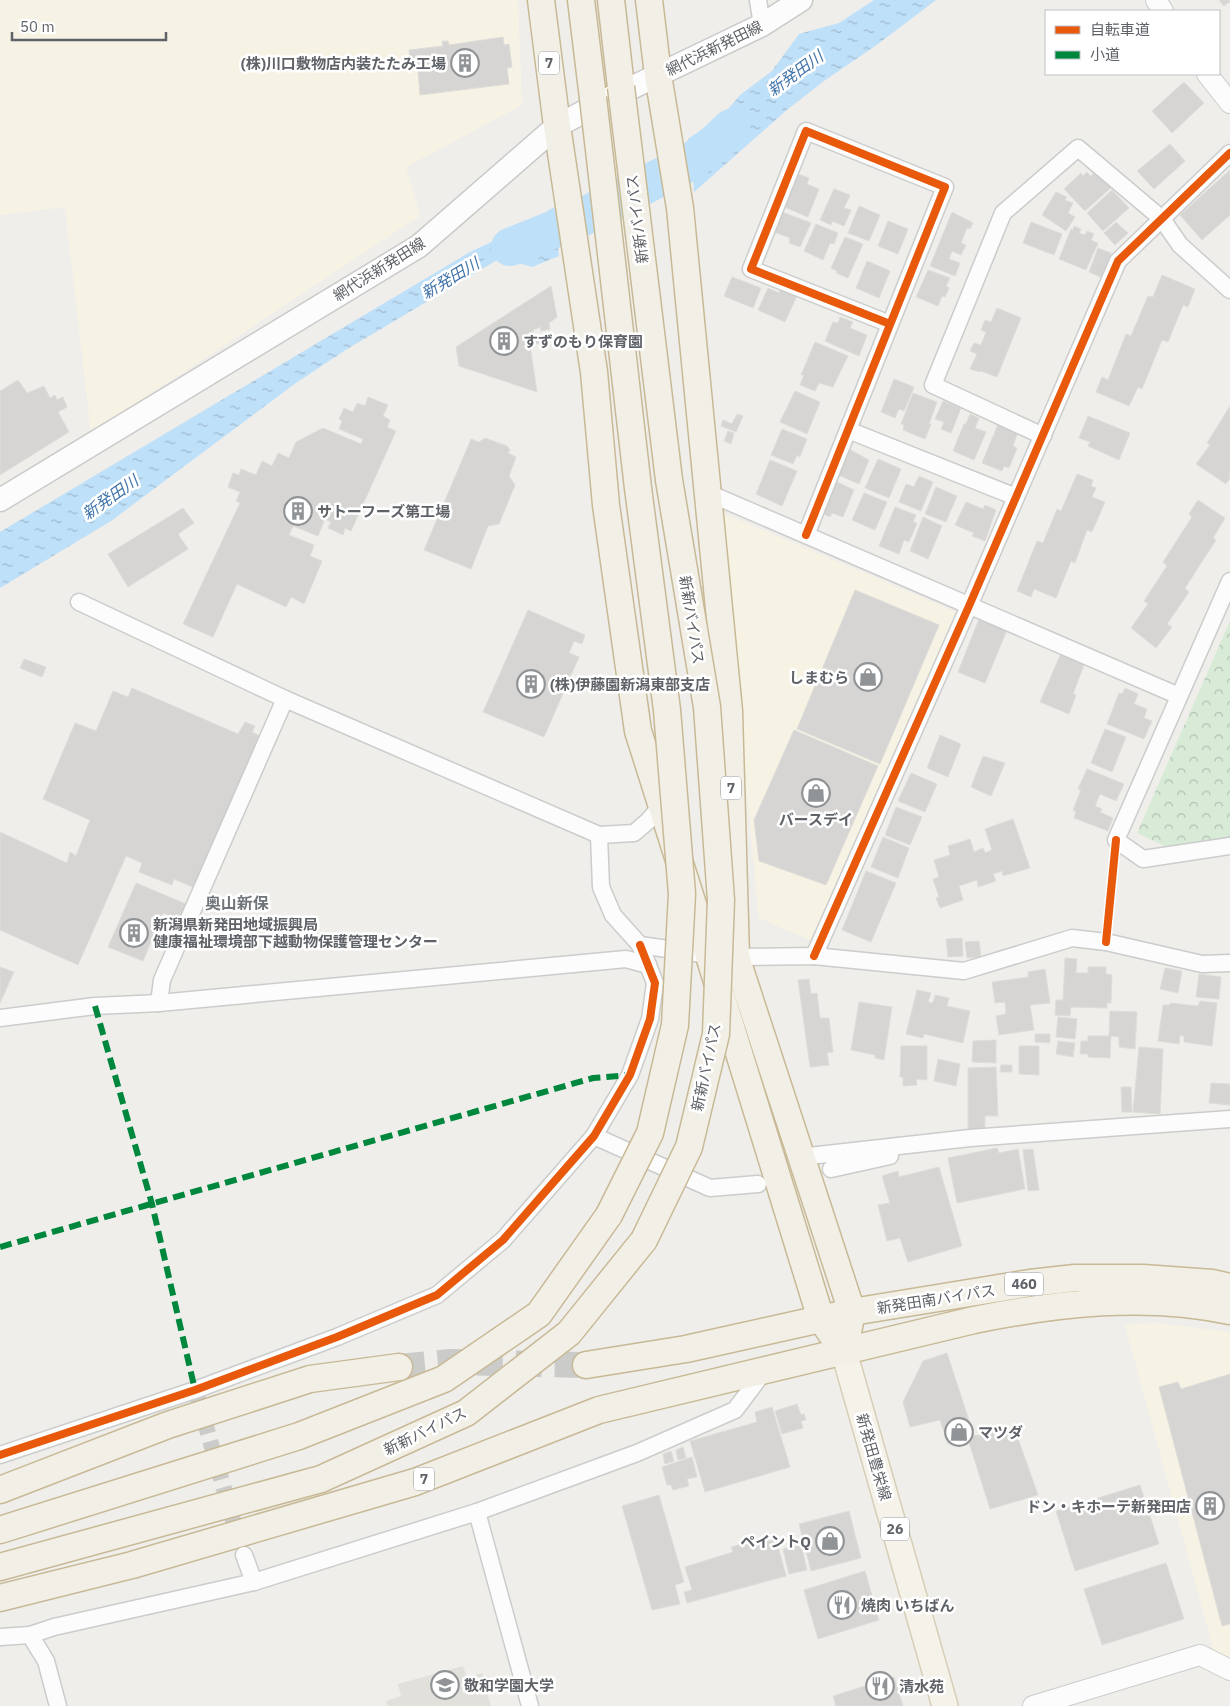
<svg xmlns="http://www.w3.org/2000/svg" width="1230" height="1706" font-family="'IBM Plex Sans','Noto Sans JP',sans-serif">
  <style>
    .commercial { fill: #f7f3e4 }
    .education { fill: #e2e0da }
    .park { fill: url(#park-crowns) }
    .water { fill: url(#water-ripples) }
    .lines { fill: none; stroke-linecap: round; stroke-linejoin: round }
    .river { stroke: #bfe0f9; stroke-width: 38 }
    .building { fill: #d6d5d3; stroke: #deddd9 }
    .minor-tunnel { stroke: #cbcbca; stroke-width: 16; stroke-dasharray: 16 8; stroke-linecap: butt }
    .trunk-tunnel { stroke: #cbcbca; stroke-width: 26; stroke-dasharray: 26 13; stroke-linecap: butt }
    .minor-casing { stroke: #cbcccc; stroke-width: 19 }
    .tertiary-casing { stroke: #cbcccc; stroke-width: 22 }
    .secondary-casing { stroke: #cacacb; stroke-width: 25 }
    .primary-casing { stroke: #d7ceb8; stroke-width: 28 }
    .trunk-casing { stroke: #c8b996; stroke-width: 29 }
    .minor { stroke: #fdfcfc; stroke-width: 16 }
    .tertiary { stroke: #fdfcfc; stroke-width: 20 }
    .secondary { stroke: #fdfcfc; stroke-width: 22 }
    .primary { stroke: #f4f2e9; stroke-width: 25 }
    .trunk { stroke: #f2f0e6; stroke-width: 26 }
    .trunk-bridge-casing { stroke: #c8b996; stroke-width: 29; stroke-linecap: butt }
    .trunk-bridge { stroke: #f2f0e6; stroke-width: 26 }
    .quiet { stroke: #00873e; stroke-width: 6; stroke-dasharray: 12 6; stroke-linecap: butt }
    .cycleway-casing { stroke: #fff; stroke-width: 11 }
    .cycleway { stroke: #e8590c; stroke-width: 8 }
    .labels { text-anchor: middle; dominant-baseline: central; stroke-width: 5; stroke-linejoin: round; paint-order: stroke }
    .shield { fill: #fff; stroke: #8f9295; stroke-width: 1 }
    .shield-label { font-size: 14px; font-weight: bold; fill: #5f6368 }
    .street-label { font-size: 15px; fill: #5f6368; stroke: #fff }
    .poi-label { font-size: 15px; font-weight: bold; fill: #5f6368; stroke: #fff; text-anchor: start }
    .water-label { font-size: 16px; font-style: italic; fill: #4174aa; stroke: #fff }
    .neighbourhood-label { font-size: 16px; font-weight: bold; fill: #70757a; stroke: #fff }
  </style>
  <defs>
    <pattern id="park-crowns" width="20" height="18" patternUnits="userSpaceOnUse" patternTransform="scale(1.25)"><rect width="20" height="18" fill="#d8ebd6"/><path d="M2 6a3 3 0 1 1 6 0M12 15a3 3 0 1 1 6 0" fill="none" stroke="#b2c2b1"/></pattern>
    <pattern id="water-ripples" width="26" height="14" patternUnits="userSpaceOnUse" patternTransform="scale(1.25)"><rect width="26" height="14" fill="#bfe0f9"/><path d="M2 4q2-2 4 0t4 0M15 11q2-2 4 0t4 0" fill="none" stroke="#9eb9cd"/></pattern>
  </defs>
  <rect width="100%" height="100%" fill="#efeeea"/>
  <g class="commercial">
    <polygon points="0,0 518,0 522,105 406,167 420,216 91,433 65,207 0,215"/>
    <polygon points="720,512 956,612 819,944 759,918"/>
    <polygon points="1155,1323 1230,1332 1230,1659 1214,1651 1125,1325"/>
  </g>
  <polygon class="education" points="463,1666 467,1678 482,1673 483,1677 489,1676 493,1686 486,1689 491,1706 388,1706 386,1701 401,1696 398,1684"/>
  <polygon class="park" points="1230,621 1230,839 1169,848 1137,833"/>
  <g class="water">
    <polygon points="874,0 936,0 878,44 824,81 788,109 694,192 692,161 688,139 724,114 740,95 772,71 799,34 839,23"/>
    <polygon points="554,207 559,256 532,267 501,258 480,270 344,351 293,385 111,521 0,588 0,532 470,252 517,230"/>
  </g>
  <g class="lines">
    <polyline class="river" points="510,247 575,221 692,161 711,147 731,128"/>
  </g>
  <g class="building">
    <polygon points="1219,0 1230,0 1230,3 1229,2 1224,6"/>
    <polygon points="503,37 504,45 509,44 512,67 507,68 509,84 420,95 417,59 410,60 409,50 443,46 442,41 448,41 449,45"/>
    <polygon points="1184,82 1204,103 1172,133 1152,111"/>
    <polygon points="1170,144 1185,161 1154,189 1137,171"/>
    <polygon points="1230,170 1230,215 1202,240 1180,215"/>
    <polygon points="1087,172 1091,177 1094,172 1102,180 1106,177 1114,185 1085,211 1064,189 1081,173 1083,176"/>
    <polygon points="798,174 809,178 807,184 819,189 808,217 784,207"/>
    <polygon points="834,189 850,195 844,208 851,210 844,226 832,221 831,225 820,220"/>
    <polygon points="1112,190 1129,208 1103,231 1087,213"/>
    <polygon points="1056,192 1067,197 1065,200 1073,203 1068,213 1075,217 1066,231 1042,215"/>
    <polygon points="859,206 880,215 869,241 848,233"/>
    <polygon points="782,212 811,223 800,247 789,243 790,238 774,232"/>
    <polygon points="952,212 973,223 970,229 967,228 961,243 966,245 961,255 952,251 949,259 960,263 955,276 930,266"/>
    <polygon points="888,221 908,229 898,254 878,246"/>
    <polygon points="1031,222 1062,234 1054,255 1023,243"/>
    <polygon points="1116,222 1128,233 1115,245 1104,233"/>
    <polygon points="816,224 838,233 834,244 830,243 823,260 804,251"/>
    <polygon points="1074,226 1081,229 1079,233 1085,235 1087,231 1094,234 1091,240 1098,243 1086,270 1059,259 1071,229 1073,230"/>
    <polygon points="845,237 863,244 848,278 836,273 837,271 831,268"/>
    <polygon points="1098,248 1111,253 1103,278 1089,272"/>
    <polygon points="867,261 890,271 879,298 856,288"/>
    <polygon points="928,270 950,278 946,286 949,288 945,297 942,296 938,306 916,297"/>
    <polygon points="1162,275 1195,289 1188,307 1183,305 1168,342 1162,340 1142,389 1138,387 1129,406 1096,392 1102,377 1108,380 1126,334 1131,336 1148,296 1153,297"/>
    <polygon points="732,277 761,288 753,308 724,296"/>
    <polygon points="782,284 799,291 785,322 758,310 768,288 779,293"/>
    <polygon points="551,286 557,317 549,323 550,329 541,331 540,327 533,330 534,338 541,337 541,343 530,345 537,392 459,366 456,347"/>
    <polygon points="997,308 1021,318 997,377 981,371 980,372 970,369 977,354 970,351 974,343 981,345 986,332 981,330 985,320 991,322"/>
    <polygon points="840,317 853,322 850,328 867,335 859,356 825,341 833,322 838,323"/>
    <polygon points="815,342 848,356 833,387 819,383 815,391 800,385 804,375 801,375"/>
    <polygon points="894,379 914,387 904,411 899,409 895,418 881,412"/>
    <polygon points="18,380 27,393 44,386 50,398 55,395 57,400 63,397 67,407 58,412 69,432 0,475 0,391"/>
    <polygon points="795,391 820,402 807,434 780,422"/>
    <polygon points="913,393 937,402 929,424 931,424 925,439 903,430 904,425 901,424"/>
    <polygon points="368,397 388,405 383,416 390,420 387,427 396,431 351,531 345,528 343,535 328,528 331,522 325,519 318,536 293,526 289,535 314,545 310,556 322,561 304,604 291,597 286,607 237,584 213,637 183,624 240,503 236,501 240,492 228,487 233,473 239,475 241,469 256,475 262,461 272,466 278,453 289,458 296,442 323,428 361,444 363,439 339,429 342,421 339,419 344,408 353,412 357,403 365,406"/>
    <polygon points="943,401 961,408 951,433 941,429 944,422 935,419"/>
    <polygon points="1230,406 1230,478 1226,484 1196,464 1210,445 1207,443"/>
    <polygon points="737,414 743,416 736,432 721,426 723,420 732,424"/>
    <polygon points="970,414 979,418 975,428 986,432 974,460 953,451 964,424 966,424"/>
    <polygon points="1088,416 1130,433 1119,460 1088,446 1090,442 1079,438"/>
    <polygon points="999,422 1019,429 1013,446 1017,448 1009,468 1004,466 1002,471 982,463"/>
    <polygon points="782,429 807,439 800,457 797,455 793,464 771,455"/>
    <polygon points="728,431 734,433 731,444 724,441"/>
    <polygon points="485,438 507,446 510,450 508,453 516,457 509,476 515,485 499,524 488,526 471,569 424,550 471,439 479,442"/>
    <polygon points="847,448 869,460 859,484 836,474"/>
    <polygon points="878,459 901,469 889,498 865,488"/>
    <polygon points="770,460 797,471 782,506 756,494"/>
    <polygon points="1077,474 1093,480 1091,486 1096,488 1092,497 1105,502 1092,532 1087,530 1075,563 1071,561 1056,598 1034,589 1031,597 1017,591 1037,541 1043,543 1057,509 1061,511"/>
    <polygon points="919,476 933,482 921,511 899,502 906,484 914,487"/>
    <polygon points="833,480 854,490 843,517 832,513 830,517 819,512"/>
    <polygon points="936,487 957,496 946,522 925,514"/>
    <polygon points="864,493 887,502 875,530 852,520"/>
    <polygon points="1198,500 1225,518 1213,538 1216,540 1185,588 1189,592 1167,624 1172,627 1156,648 1131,628 1148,604 1144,601 1167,566 1163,562 1192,517 1189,514"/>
    <polygon points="966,502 983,509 985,505 996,510 985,541 972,536 974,533 955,525"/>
    <polygon points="895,507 916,515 913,522 917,523 909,542 904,540 899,554 879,546"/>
    <polygon points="183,508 194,523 178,534 188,549 128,587 108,554"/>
    <polygon points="923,517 942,526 928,559 910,551"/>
    <polygon points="855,590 939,625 880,764 797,729"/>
    <polygon points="528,610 585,635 582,644 574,641 569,653 579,657 544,737 483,712"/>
    <polygon points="979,619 1007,630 985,683 958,672"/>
    <polygon points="1062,651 1085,662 1073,694 1076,695 1069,714 1040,702"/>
    <polygon points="24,659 46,667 42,677 20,668"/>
    <polygon points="132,688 238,734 245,722 255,726 252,732 260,736 195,888 174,879 172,885 139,872 142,863 126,856 78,965 0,930 0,832 67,863 70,852 76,856 90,820 43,799 75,723 96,731 113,691 128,697"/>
    <polygon points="1125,688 1138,694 1134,704 1147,709 1144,718 1152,721 1144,739 1107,724 1119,693 1122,694"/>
    <polygon points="1105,729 1126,737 1112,772 1091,763"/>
    <polygon points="794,730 878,766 826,885 759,861 754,820"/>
    <polygon points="940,735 961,744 948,777 927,768"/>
    <polygon points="983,756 1005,763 991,796 971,787"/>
    <polygon points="1087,769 1124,784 1116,801 1100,794 1095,806 1102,809 1100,812 1113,818 1108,831 1074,818 1076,812 1073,810 1081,790 1078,789"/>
    <polygon points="911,773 937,784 925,812 898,801"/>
    <polygon points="896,807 922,817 910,845 885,835"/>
    <polygon points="1013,819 1030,868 1003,876 1002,871 993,874 996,881 978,887 977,880 959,886 963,900 940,908 936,898 939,897 933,879 939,877 934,860 950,855 948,846 970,839 974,852 983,848 985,853 992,850 985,829"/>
    <polygon points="883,837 909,848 898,878 871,867"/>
    <polygon points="866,871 896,883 871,942 842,930"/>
    <polygon points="136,883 186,904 179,920 163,913 143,961 108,947"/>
    <polygon points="962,938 963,956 948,957 946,939"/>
    <polygon points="979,941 981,957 967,958 965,942"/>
    <polygon points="1065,958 1077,959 1076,973 1088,973 1088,967 1106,967 1106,974 1112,975 1111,1003 1107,1003 1107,1008 1071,1007 1070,1016 1055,1015 1056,1000 1063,1000"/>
    <polygon points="0,967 14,972 0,1003"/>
    <polygon points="1165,968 1182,971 1178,993 1160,989"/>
    <polygon points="1045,969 1050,1003 1030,1005 1034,1030 999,1035 996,1016 1006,1014 1005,1002 995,1003 992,982 1028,977 1028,972"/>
    <polygon points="1199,974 1221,977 1219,999 1196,997"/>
    <polygon points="809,979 811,994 817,993 820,1018 829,1018 833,1052 827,1053 829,1065 810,1067 798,980"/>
    <polygon points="917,990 931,993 928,1002 933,1003 935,995 949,998 947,1006 970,1011 963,1043 924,1034 923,1038 906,1034"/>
    <polygon points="1200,1001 1217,1003 1212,1046 1184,1042 1184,1036 1180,1035 1179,1044 1158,1041 1163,1005 1170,1005 1170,1003 1198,1006"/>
    <polygon points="859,1002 892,1007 884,1060 875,1058 875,1055 851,1050"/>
    <polygon points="1110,1011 1137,1012 1135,1049 1119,1047 1119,1037 1111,1036 1110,1058 1088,1057 1088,1054 1080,1054 1081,1041 1088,1041 1088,1036 1109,1036"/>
    <polygon points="1058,1017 1077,1019 1075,1039 1056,1037"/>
    <polygon points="1035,1034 1050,1034 1050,1043 1035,1042"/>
    <polygon points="996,1040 996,1063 972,1062 973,1041"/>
    <polygon points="1058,1041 1075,1043 1073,1057 1056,1054"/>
    <polygon points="901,1046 927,1046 927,1080 916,1079 917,1085 903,1086 903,1077 900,1077"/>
    <polygon points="1019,1046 1039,1046 1039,1075 1019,1074"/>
    <polygon points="1139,1047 1163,1049 1160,1114 1133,1112"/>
    <polygon points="938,1059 960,1064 956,1086 934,1081"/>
    <polygon points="1001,1065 1012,1065 1012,1072 1000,1072"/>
    <polygon points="996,1067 998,1116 985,1116 985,1130 968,1130 968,1068"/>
    <polygon points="1211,1083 1230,1084 1230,1105 1209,1103"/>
    <polygon points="1121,1087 1131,1087 1132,1112 1122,1112"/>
    <polygon points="997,1148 999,1153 1018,1149 1025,1189 957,1203 948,1158"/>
    <polygon points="1033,1149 1039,1190 1028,1191 1023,1150"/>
    <polygon points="939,1167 962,1246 908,1262 900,1238 887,1241 878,1205 890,1203 882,1176 898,1171 899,1177"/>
    <polygon points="947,1353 974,1436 1014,1427 1038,1495 990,1509 968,1439 948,1444 940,1420 910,1427 903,1402 923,1361"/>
    <polygon points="1230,1374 1230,1624 1222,1626 1159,1387 1178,1382 1181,1389"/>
    <polygon points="797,1404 801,1415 804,1414 806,1420 801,1421 803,1428 782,1434 775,1411"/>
    <polygon points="772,1407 790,1467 705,1492 690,1441 757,1422 755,1412"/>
    <polygon points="683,1447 686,1458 678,1460 676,1450"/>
    <polygon points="671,1451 674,1461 665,1464 663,1454"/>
    <polygon points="692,1457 697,1477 687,1479 689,1486 673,1490 671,1485 667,1485 662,1467"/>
    <polygon points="1140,1485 1159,1544 1075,1571 1056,1511"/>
    <polygon points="659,1495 684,1582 675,1585 680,1604 652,1610 622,1506"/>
    <polygon points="849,1511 861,1558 811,1571 799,1524"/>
    <polygon points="776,1539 786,1576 687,1603 684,1592 692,1590 685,1567 733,1552 731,1547 753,1541 754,1545"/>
    <polygon points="801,1544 807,1570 789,1574 783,1549"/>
    <polygon points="1166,1563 1184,1619 1102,1645 1084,1589"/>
    <polygon points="865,1571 879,1620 818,1639 804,1590"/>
    <polygon points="894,1677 903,1706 836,1706 833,1696"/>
  </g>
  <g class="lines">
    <polyline class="minor-tunnel" points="197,1395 239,1541"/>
    <polyline class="trunk-tunnel" points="399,1367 450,1362 586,1365"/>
    <defs>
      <g id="minor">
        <polyline points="758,0 762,25"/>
        <polyline points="848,430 1016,497"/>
        <polyline points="1043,436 933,385 1003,213 1078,148 1162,219 1180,245 1230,290"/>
        <polyline points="706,492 1179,696"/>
        <polyline points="806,535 945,187 806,131 751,269 890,324"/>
        <polyline points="1230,581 1116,840 1143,859 1230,846"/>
        <polyline points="79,602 285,699 599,835 634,833 648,821 661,806"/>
        <polyline points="599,835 601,887 613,915 640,945 709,955 736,957 814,956 964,971 1072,938 1106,942 1202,964 1230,963"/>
        <polyline points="814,956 969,606 1118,261 1230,153"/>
        <polyline points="159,1003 162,980 285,699"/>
        <polyline points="0,1018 95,1006 159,1003 626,959 648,965"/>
        <polyline points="594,1136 710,1188 758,1184"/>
        <polyline points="800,1157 970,1138 1230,1119"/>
        <polyline points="831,1169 890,1156"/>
        <polyline points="0,1455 195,1390 337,1337 437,1295 503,1240 594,1136 630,1075 650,1019 655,983 640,945"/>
        <polyline points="477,1512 530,1706"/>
        <polyline points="244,1555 254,1582"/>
        <polyline points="30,1635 46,1661 58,1706"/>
        <polyline points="0,1637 30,1635 54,1627 254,1582 477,1512 637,1453 735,1410 765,1370"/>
      </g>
      <g id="tertiary">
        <polyline points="1156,0 1163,11"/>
        <polyline points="1207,74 1230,103"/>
        <polyline points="1033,1706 1200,1655 1230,1670"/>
      </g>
      <polyline id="secondary" points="0,500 419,246 557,126 604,101 762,25 801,0"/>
      <polyline id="primary" points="844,1352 945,1706"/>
      <g id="trunk">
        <polyline points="541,0 557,126 594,372 606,505 638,731 702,933 821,1319 844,1352"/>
        <polyline points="581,0 593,98"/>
        <polyline points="611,0 621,87"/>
        <polyline points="649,0 658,75 680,208 729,711 736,957 852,1312 844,1352"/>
        <polyline points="586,1365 686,1349 852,1312 1030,1283 1075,1278 1143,1278 1212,1283 1230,1287"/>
        <polyline points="0,1490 168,1425 310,1379 399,1367"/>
        <polyline points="0,1530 299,1436 444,1379 539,1314 609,1215"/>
        <polyline points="0,1567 321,1479 466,1413 569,1333 644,1240"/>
        <path d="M0 1598 132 1565 415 1482 599 1410 974 1320C1058 1303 1145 1293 1230 1311"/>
      </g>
    </defs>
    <use href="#minor" class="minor-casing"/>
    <use href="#tertiary" class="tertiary-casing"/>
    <use href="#secondary" class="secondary-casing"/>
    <use href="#primary" class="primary-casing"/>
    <use href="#trunk" class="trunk-casing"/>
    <use href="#minor" class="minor"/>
    <use href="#tertiary" class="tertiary"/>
    <use href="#secondary" class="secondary"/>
    <use href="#primary" class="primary"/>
    <use href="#trunk" class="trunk"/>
    <defs>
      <g id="trunk-bridge">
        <polyline points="621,87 669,480 707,707 721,900 716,1034 689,1147 644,1240"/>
        <polyline points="593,98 638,488 667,710 682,894 675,1025 650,1133 609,1215"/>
      </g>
    </defs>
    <use href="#trunk-bridge" class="trunk-bridge-casing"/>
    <use href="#trunk-bridge" class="trunk-bridge"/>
    <g class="quiet">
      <polyline points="95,1006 152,1204 195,1390"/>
      <polyline points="0,1247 593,1078 630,1075"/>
    </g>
    <defs>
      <g id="cycleway">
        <polyline points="806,535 945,187 806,131 751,269 890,324"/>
        <polyline points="1106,942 1116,840"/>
        <polyline points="814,956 969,606 1118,261 1230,153"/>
        <polyline points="0,1455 195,1390 337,1337 437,1295 503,1240 594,1136 630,1075 650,1019 655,983 640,945"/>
      </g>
    </defs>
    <use href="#cycleway" class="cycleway-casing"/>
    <use href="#cycleway" class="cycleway"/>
  </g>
  <defs>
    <symbol id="building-ring" viewBox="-11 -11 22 22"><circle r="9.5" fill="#fff" stroke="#919496" stroke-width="1.5"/><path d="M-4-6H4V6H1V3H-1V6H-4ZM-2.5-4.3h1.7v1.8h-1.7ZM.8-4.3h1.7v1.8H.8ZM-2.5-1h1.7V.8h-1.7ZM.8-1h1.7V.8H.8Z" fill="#919496"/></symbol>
    <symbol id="shop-ring" viewBox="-11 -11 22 22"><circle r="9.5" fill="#fff" stroke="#919496" stroke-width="1.5"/><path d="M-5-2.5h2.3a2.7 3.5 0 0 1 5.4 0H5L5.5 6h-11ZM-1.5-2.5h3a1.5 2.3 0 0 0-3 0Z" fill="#919496"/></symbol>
    <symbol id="restaurant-ring" viewBox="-11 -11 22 22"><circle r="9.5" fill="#fff" stroke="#919496" stroke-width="1.5"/><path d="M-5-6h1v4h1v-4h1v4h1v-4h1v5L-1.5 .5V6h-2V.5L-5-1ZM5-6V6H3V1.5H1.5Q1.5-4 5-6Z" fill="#919496"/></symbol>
    <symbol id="university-ring" viewBox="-11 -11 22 22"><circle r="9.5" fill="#fff" stroke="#919496" stroke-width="1.5"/><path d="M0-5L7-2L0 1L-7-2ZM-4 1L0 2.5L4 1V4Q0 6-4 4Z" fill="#919496"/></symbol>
  </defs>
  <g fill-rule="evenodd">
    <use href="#building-ring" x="449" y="47" width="32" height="32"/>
    <use href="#building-ring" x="488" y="325" width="32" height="32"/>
    <use href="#building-ring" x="282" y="495" width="32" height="32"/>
    <use href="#shop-ring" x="852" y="661" width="32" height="32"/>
    <use href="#building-ring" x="515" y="668" width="32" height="32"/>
    <use href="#shop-ring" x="800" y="777" width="32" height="32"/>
    <use href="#building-ring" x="118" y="917" width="32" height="32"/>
    <use href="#shop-ring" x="943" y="1416" width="32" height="32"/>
    <use href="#building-ring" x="1194" y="1490" width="32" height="32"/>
    <use href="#shop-ring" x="814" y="1525" width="32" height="32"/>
    <use href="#restaurant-ring" x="826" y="1589" width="32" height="32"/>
    <use href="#university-ring" x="429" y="1669" width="32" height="32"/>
    <use href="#restaurant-ring" x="864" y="1670" width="32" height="32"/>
  </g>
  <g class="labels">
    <g class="shield">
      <rect x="539" y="51.5" width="20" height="23" rx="4"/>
      <rect x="721" y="776.5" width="20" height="23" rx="4"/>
      <rect x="1005" y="1272.5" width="38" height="23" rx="4"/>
      <rect x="414" y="1467.5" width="20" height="23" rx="4"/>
      <rect x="881" y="1517.5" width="28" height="23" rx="4"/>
    </g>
    <g class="shield-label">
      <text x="549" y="63">7</text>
      <text x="731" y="788">7</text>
      <text x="1024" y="1284">460</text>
      <text x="424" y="1479">7</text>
      <text x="895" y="1529">26</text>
    </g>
    <g class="street-label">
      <text transform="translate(714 48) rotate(-26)">網代浜新発田線</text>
      <text transform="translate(637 219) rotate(-97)">新新バイパス</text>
      <text transform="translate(379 269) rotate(-32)">網代浜新発田線</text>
      <text transform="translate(692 620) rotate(81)">新新バイパス</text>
      <text transform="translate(706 1067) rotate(-78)">新新バイパス</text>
      <text transform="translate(936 1299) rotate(-9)">新発田南バイパス</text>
      <text transform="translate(425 1431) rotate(-26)">新新バイパス</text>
      <text transform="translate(874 1457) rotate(74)">新発田豊栄線</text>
    </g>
    <g class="poi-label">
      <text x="446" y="63" text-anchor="end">(株)川口敷物店内装たたみ工場</text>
      <text x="523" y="341">すずのもり保育園</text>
      <text x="317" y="511">サトーフーズ第工場</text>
      <text x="849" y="677" text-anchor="end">しまむら</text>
      <text x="550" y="684">(株)伊藤園新潟東部支店</text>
      <text x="816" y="819" text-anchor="middle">バースデイ</text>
      <text x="153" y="924">新潟県新発田地域振興局<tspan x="153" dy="17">健康福祉環境部下越動物保護管理センター</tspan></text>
      <text x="978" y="1432">マツダ</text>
      <text x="1191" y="1506" text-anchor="end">ドン・キホーテ新発田店</text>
      <text x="811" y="1541" text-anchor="end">ペイントQ</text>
      <text x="861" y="1605">焼肉 いちばん</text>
      <text x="464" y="1685">敬和学園大学</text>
      <text x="899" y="1686">清水苑</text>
    </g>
    <g class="water-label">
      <text transform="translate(795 73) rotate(-36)">新発田川</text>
      <text transform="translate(450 278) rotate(-31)">新発田川</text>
      <text transform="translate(110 497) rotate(-35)">新発田川</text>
    </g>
    <g class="neighbourhood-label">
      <text x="237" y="903">奥山新保</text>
    </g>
  </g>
  <rect x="1045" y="10" width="175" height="65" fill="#ffffff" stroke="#bfc1c3"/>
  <rect x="1055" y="26" width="25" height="8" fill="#e8590c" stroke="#bfc1c3"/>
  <text x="1090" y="35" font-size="15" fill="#5f6368">自転車道</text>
  <rect x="1055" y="51" width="25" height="8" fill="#00873e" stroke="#bfc1c3"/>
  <text x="1090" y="60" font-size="15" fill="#5f6368">小道</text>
  <path d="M12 32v8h154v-8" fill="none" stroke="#5f6368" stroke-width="2.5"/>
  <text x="20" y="32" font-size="15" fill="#5f6368" stroke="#ffffff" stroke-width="4" paint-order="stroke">50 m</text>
</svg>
